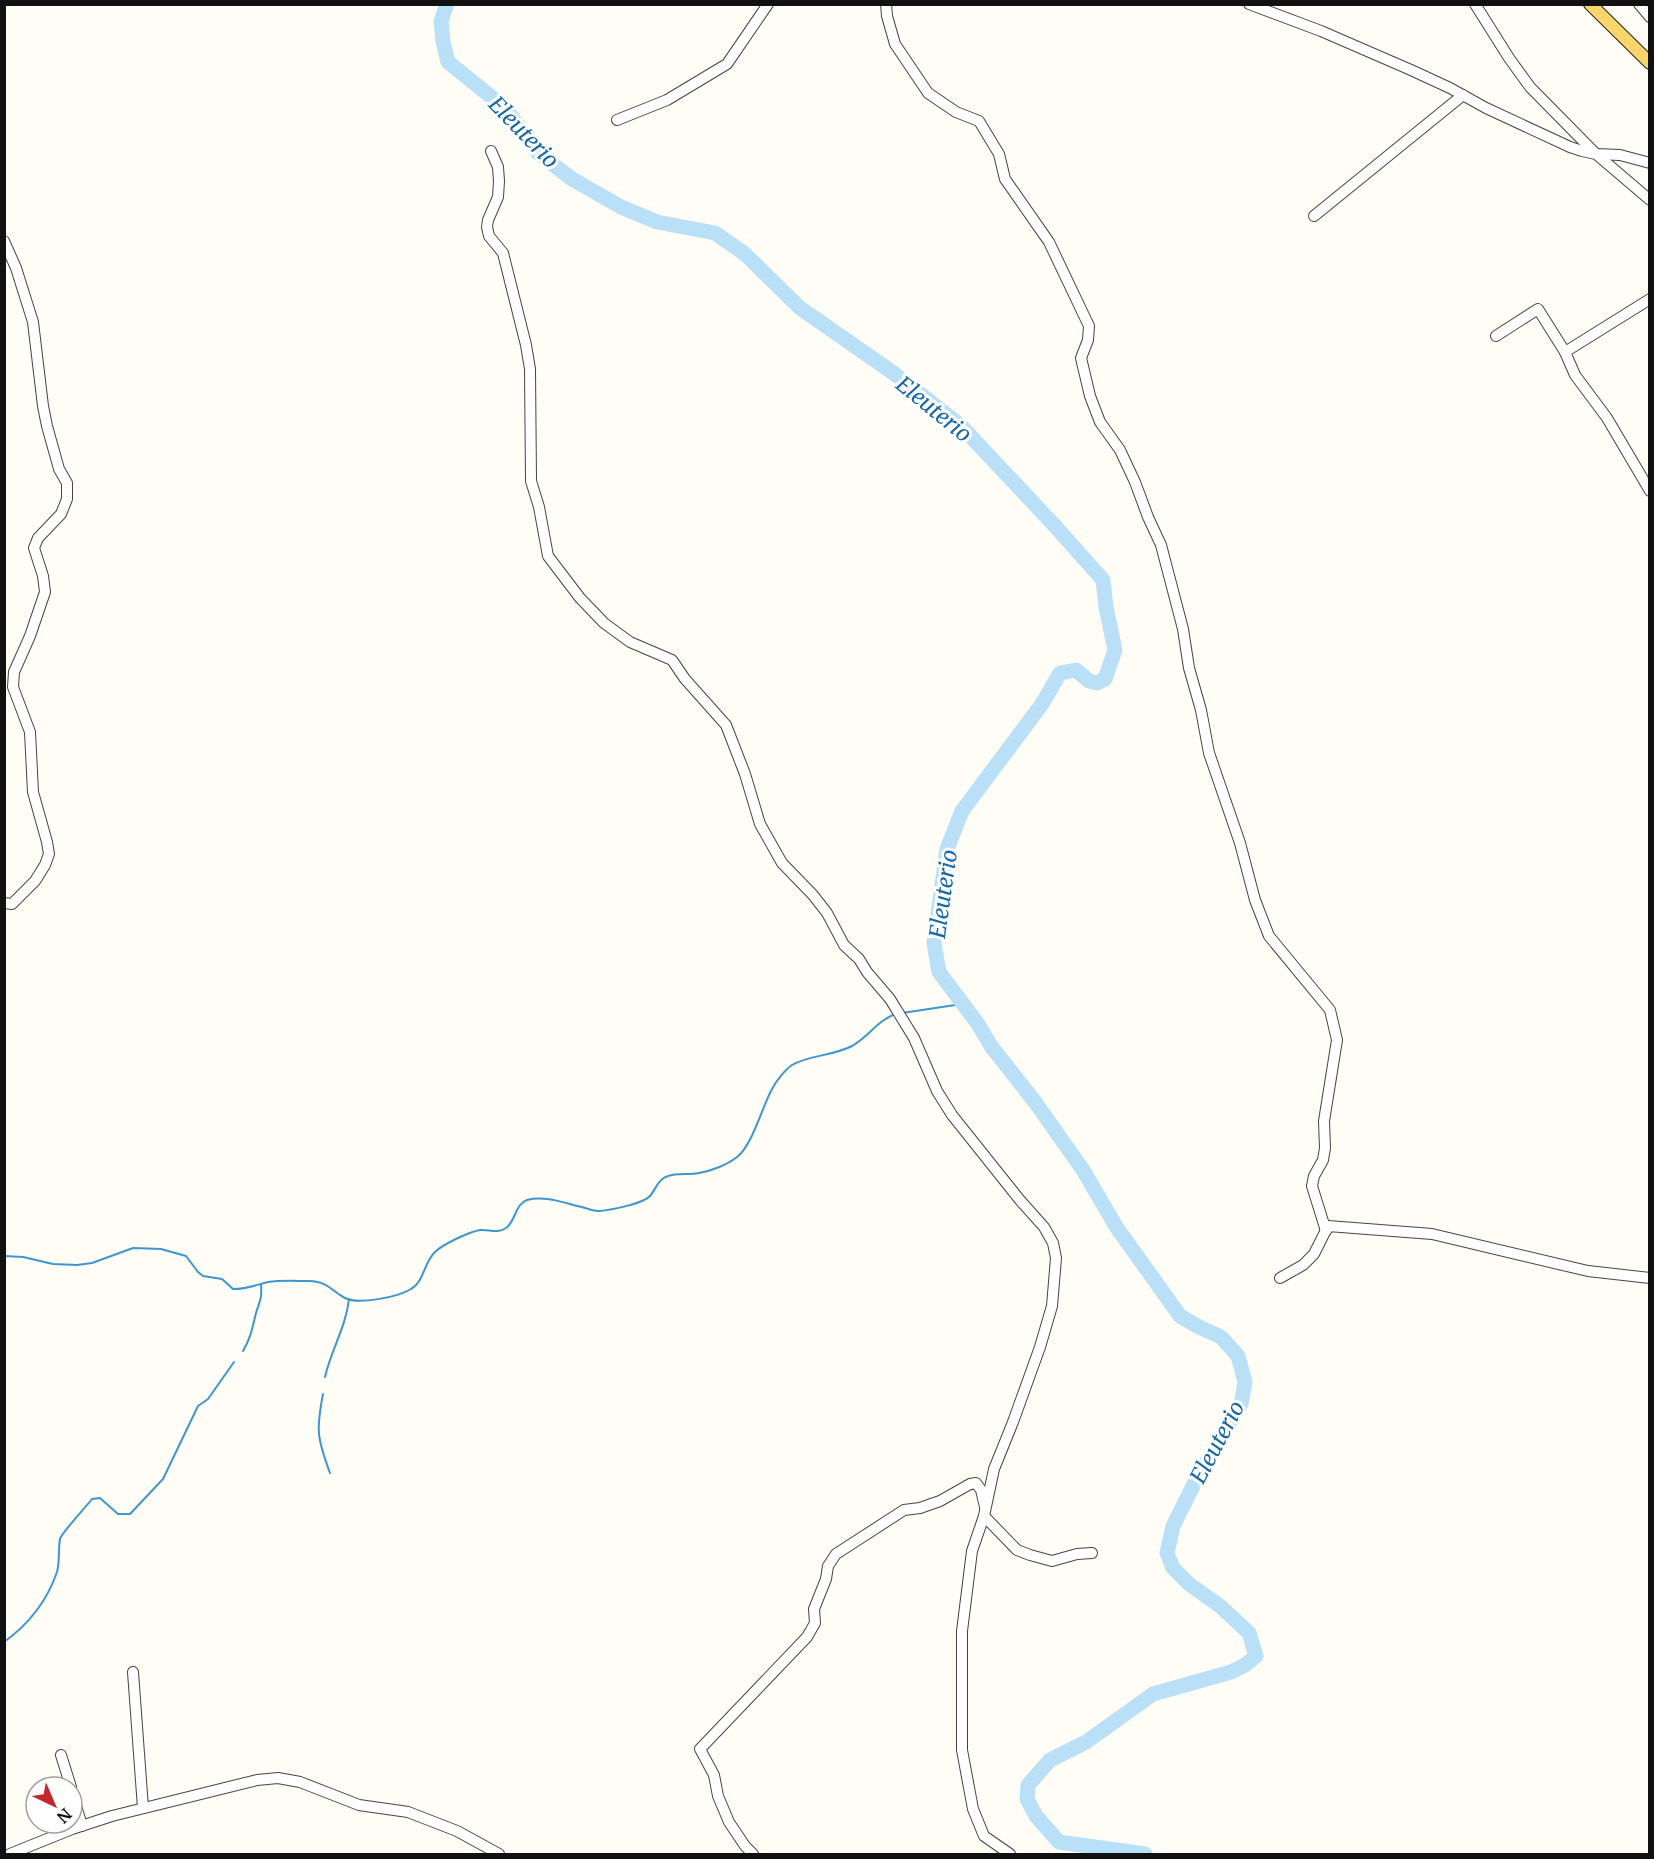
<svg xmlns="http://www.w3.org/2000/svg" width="1654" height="1859" font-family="Merriweather,serif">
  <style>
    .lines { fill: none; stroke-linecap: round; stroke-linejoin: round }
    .stream { stroke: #3f96cf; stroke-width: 2 }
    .river { stroke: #b9e0f7; stroke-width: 15 }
    .minor-casing { stroke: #444; stroke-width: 12 }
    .major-casing { stroke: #222; stroke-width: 14 }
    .minor { stroke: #fff; stroke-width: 10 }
    .major { stroke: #f9d66b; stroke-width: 12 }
    .labels { text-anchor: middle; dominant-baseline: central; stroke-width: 6; stroke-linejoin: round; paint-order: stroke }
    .water-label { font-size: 22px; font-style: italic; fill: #1768a6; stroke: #fff }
  </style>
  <rect width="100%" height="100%" fill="#fffdf5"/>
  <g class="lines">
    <g class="stream">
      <polyline points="902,1013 962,1004"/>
      <path d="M4 1256 23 1257 53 1264 77 1265 92 1263 133 1248 161 1249 186 1256 198 1272 203 1276 222 1279 233 1289C249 1289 255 1285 268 1282 281 1280 296 1281 309 1281 329 1282 330 1290 345 1298 359 1305 398 1297 411 1289 424 1282 424 1262 435 1252 443 1244 469 1232 480 1230 489 1229 497 1234 506 1228 516 1221 515 1204 527 1200 546 1195 567 1204 585 1208 589 1209 594 1211 599 1211 610 1210 643 1204 650 1196 656 1189 658 1179 668 1176 677 1173 689 1175 699 1173 711 1171 727 1165 737 1157 752 1146 762 1107 772 1089 776 1081 785 1070 792 1065 809 1055 833 1056 852 1046 868 1037 879 1019 896 1014"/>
      <path d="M243 1351C251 1337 252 1329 256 1313 260 1300 262 1299 261 1284"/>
      <path d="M325 1377C331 1350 346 1327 349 1299"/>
      <path d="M323 1394C316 1430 317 1438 330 1473"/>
      <path d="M4 1642C29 1624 47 1601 57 1572 60 1561 58 1550 60 1539 62 1532 86 1507 92 1499L100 1498 118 1514H130L163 1479 198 1406 208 1399 234 1362"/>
    </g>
    <polyline class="river" points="447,4 441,21 443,42 448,62 505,108 538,153 572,179 621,207 657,222 715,233 745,254 800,308 892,372 961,426 1055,526 1103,580 1106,607 1115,650 1105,679 1097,683 1089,681 1076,670 1060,673 1042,704 962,811 947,849 934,943 939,972 978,1024 991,1046 1035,1102 1083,1170 1117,1228 1180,1316 1199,1327 1221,1337 1238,1356 1245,1382 1241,1404 1199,1474 1173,1526 1167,1553 1173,1568 1189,1584 1220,1606 1249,1633 1256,1656 1245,1665 1231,1672 1153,1694 1086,1742 1050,1760 1028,1785 1027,1799 1036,1816 1059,1842 1145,1854"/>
    <defs>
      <g id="minor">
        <polyline points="886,4 887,16 895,44 928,93 956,112 979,121 999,154 1005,179 1049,242 1089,326 1088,340 1081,358 1090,396 1100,422 1120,450 1135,482 1148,517 1161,545 1183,629 1189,668 1201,710 1209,753 1240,843 1255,900 1269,936 1330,1010 1337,1040 1324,1121 1325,1148 1323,1160 1314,1176 1312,1186 1326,1231"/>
        <polyline points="1249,4 1321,31 1411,70 1450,88 1486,108 1570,147 1582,151 1596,154 1620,155 1650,163"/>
        <polyline points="1475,4 1509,58 1530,87 1596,154 1650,200"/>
        <polyline points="1639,4 1650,17"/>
        <polyline points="617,120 667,100 727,64 768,4"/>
        <polyline points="491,151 498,167 499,181 498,197 488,220 487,227 489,236 503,253 526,345 530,369 531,481 539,507 548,556 580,598 604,623 630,642 672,660 685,679 726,725 745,774 760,824 782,863 813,895 827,913 844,945 859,959 867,972 890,999 914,1038 937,1091 952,1115 1019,1199 1044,1227 1053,1243 1056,1258 1052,1306 1040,1347 1013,1422 994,1469 984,1516 972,1551 962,1631 962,1750 973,1809 984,1836 1010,1854"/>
        <polyline points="1314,216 1463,95"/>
        <polyline points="4,241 16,268 33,322 43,406 47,426 59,469 67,483 67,499 61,514 38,538 34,548 43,576 45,592 30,636 14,672 13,687 30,732 33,792 47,842 49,854 45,865 35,881 12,904 4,903"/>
        <polyline points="1650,299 1565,352 1575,375 1607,418 1650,491"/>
        <polyline points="1496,336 1538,309 1565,352"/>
        <polyline points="1280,1278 1303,1265 1314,1254 1328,1226 1432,1234 1588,1271 1650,1278"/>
        <polyline points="984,1516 1017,1550 1030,1555 1052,1561 1077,1554 1092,1553"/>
        <polyline points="133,1672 143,1808"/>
        <polyline points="61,1755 71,1787"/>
        <polyline points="72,1792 82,1826"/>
        <polyline points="10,1854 72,1829 112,1816 257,1780 278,1778 300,1782 359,1805 408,1812 457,1831 499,1854"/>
        <polyline points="753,1854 745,1846 729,1822 718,1796 714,1775 700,1749 807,1637 815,1623 814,1609 826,1579 828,1566 836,1554 904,1510 920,1508 940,1501 970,1484 976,1483 981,1490 985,1507"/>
      </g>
      <polyline id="major" points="1590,4 1650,63"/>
    </defs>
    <use href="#minor" class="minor-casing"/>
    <use href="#major" class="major-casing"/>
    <use href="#minor" class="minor"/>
    <use href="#major" class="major"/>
  </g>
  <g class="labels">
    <g class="water-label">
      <text transform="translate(524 132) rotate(46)">Eleuterio</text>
      <text transform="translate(934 409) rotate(39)">Eleuterio</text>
      <text transform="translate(943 894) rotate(-82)">Eleuterio</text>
      <text transform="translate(1217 1442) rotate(-62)">Eleuterio</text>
    </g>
  </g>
  <rect width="1654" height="1859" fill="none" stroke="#111111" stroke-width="12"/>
  <g transform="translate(54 1805) rotate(136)"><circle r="28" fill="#ffffff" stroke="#a0a0a0" stroke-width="1.5"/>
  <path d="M0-4.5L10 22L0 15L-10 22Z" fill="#c4262e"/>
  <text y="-9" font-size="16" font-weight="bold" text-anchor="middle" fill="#111111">N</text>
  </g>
</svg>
